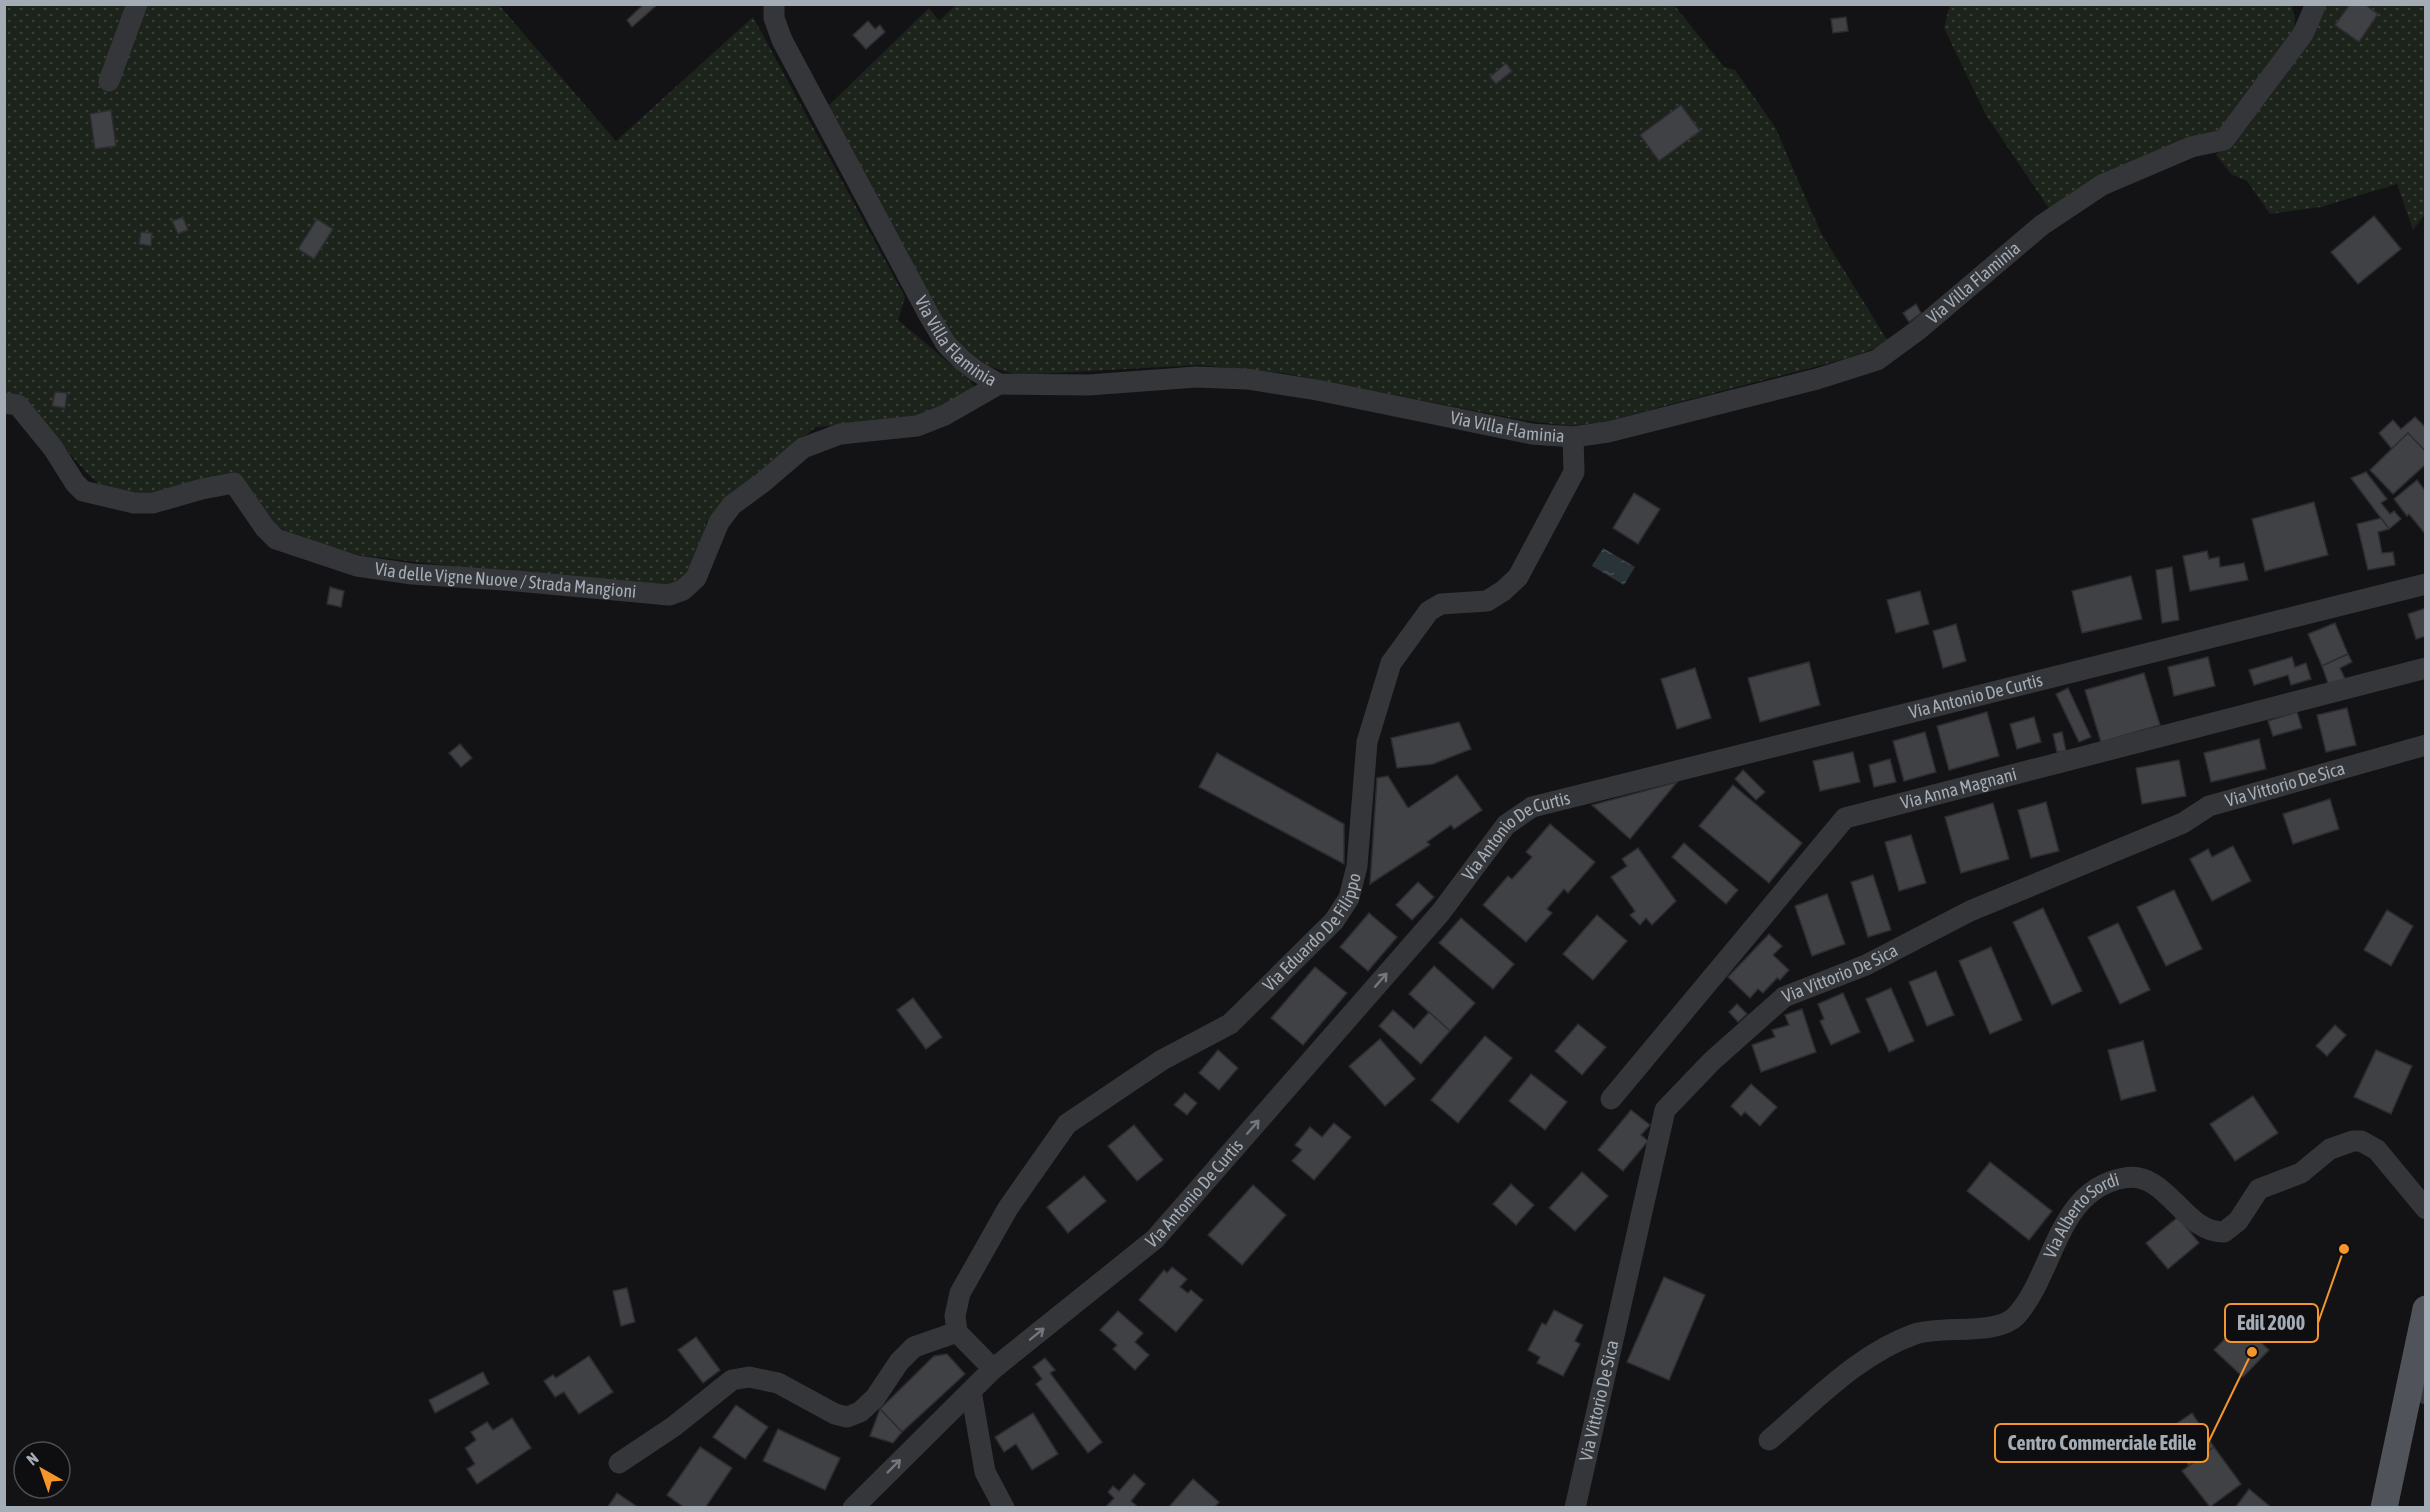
<svg xmlns="http://www.w3.org/2000/svg" width="2430" height="1512" viewBox="0 0 2430 1512" font-family="'Asap Condensed',sans-serif">
	<defs>
		<pattern id="grass-dots" width="8" height="8" patternUnits="userSpaceOnUse" patternTransform="scale(1.5)"><rect width="8" height="8" fill="#1b231b"/><path d="M2 2h.1M6 6h.1" fill="none" stroke="#39403a" stroke-width="1.8" stroke-linecap="round"/></pattern>
		<pattern id="water-ripples" width="26" height="14" patternUnits="userSpaceOnUse" patternTransform="scale(1.5)"><rect width="26" height="14" fill="#293439"/><path d="M2 4q2-2 4 0t4 0M15 11q2-2 4 0t4 0" fill="none" stroke="#454f53"/></pattern>
	</defs>
	<rect width="100%" height="100%" fill="#131315"/>
	<g fill="url(#grass-dots)">
		<path d="M5 4 499 5 616 141 753 17 905 297 898 320 967 378 974 386 975 391 913 420 816 427 756 474 706 522 699 557 693 572 667 588 498 572 359 555 290 534 273 523 239 474C194 484 144 504 100 484 87 478 37 413 25 397L5 394Z"/>
		<path d="M957 4 1674 5 1724 67 1735 70 1775 127 1821 233 1889 343 1852 357 1604 422 1569 426 1522 420 1283 373 1199 365 1018 375C985 366 974 362 951 337L825 109 929 8 939 21Z"/>
		<polygon points="1950,4 2291,4 2295,18 2294,33 2229,121 2216,132 2050,210 1986,115 1944,28"/>
		<path d="M2327 5H2425V214L2413 230 2397 184 2321 207 2270 214 2247 181 2231 174 2216 155C2260 119 2300 55 2327 5Z"/>
	</g>
	<polygon fill="url(#water-ripples)" points="1603,548 1635,567 1624,585 1592,566"/>
	<g fill="#3f4145" stroke="#2d2d31" stroke-width="1.5">
		<polygon points="644,4 658,4 632,27 627,20"/>
		<polygon points="2350,4 2364,4 2378,14 2359,42 2335,25"/>
		<polygon points="1846,17 1848,31 1833,33 1831,19"/>
		<polygon points="868,21 875,29 880,25 885,32 866,49 853,35"/>
		<polygon points="1506,63 1512,71 1496,84 1490,77"/>
		<polygon points="1681,105 1700,131 1659,161 1640,135"/>
		<polygon points="111,110 116,146 95,149 90,114"/>
		<polygon points="2374,216 2401,249 2358,284 2331,252"/>
		<polygon points="183,217 188,230 178,234 172,221"/>
		<polygon points="317,219 333,229 314,259 298,249"/>
		<polygon points="141,232 152,233 151,246 139,244"/>
		<polygon points="1916,304 1921,313 1909,322 1903,313"/>
		<polygon points="55,392 67,393 65,408 52,406"/>
		<polygon points="2415,417 2426,428 2426,452 2408,433 2392,449 2379,433 2393,420 2401,429"/>
		<polygon points="2408,433 2426,452 2426,464 2393,494 2370,470"/>
		<polygon points="2366,472 2387,499 2381,503 2390,514 2394,511 2401,519 2389,529 2351,478"/>
		<polygon points="2417,480 2426,492 2426,535 2409,514 2407,516 2394,499"/>
		<polygon points="1634,493 1660,509 1638,544 1613,528"/>
		<polygon points="2314,502 2328,555 2265,571 2252,519"/>
		<polygon points="2381,518 2389,529 2378,532 2382,553 2393,552 2395,565 2368,570 2357,524"/>
		<polygon points="2207,551 2209,559 2219,557 2220,567 2244,563 2248,580 2190,591 2183,556"/>
		<polygon points="2172,567 2179,620 2162,623 2156,570"/>
		<polygon points="2131,576 2142,619 2082,633 2072,591"/>
		<polygon points="330,587 344,591 341,607 327,604"/>
		<polygon points="1920,591 1929,624 1896,633 1887,600"/>
		<polygon points="2426,608 2426,636 2416,639 2408,614"/>
		<polygon points="2335,623 2348,654 2322,666 2308,634"/>
		<polygon points="1956,624 1966,661 1943,668 1933,631"/>
		<polygon points="2348,654 2352,662 2340,668 2346,681 2329,686 2322,666"/>
		<polygon points="2208,657 2215,686 2174,696 2168,667"/>
		<polygon points="2292,657 2295,667 2306,663 2311,679 2291,685 2288,675 2254,685 2249,670"/>
		<polygon points="1809,662 1820,705 1760,722 1748,678"/>
		<polygon points="1695,668 1711,718 1677,729 1661,679"/>
		<polygon points="2144,673 2160,725 2101,742 2085,690"/>
		<polygon points="2068,688 2091,737 2079,742 2056,694"/>
		<polygon points="2347,708 2356,745 2326,752 2317,715"/>
		<polygon points="1987,712 1999,756 1949,770 1937,726"/>
		<polygon points="2297,712 2302,728 2273,736 2268,721"/>
		<polygon points="2034,717 2041,742 2017,749 2010,724"/>
		<polygon points="1459,722 1471,749 1433,764 1397,768 1391,738"/>
		<polygon points="1925,732 1936,772 1904,781 1893,741"/>
		<polygon points="2062,732 2066,751 2057,752 2053,734"/>
		<polygon points="2259,739 2266,769 2211,782 2204,753"/>
		<polygon points="460,744 472,758 461,767 449,753"/>
		<polygon points="1853,752 1860,782 1820,791 1813,761"/>
		<polygon points="1217,753 1344,824 1344,864 1199,787"/>
		<polygon points="1890,759 1896,782 1874,787 1869,765"/>
		<polygon points="2179,760 2186,796 2142,804 2136,768"/>
		<polygon points="1743,770 1765,792 1756,800 1735,779"/>
		<polygon points="1457,775 1482,810 1454,829 1451,825 1427,842 1430,845 1370,884 1377,778 1388,776 1408,808"/>
		<polygon points="1677,782 1630,839 1592,805"/>
		<polygon points="1733,785 1802,843 1769,883 1699,826"/>
		<polygon points="2330,799 2339,829 2293,844 2283,814"/>
		<polygon points="2046,802 2059,851 2031,858 2018,810"/>
		<polygon points="1993,803 2009,859 1961,873 1945,817"/>
		<polygon points="1550,824 1595,862 1568,893 1564,889 1547,909 1552,913 1526,942 1483,905 1508,876 1512,879 1532,857 1526,852"/>
		<polygon points="1911,835 1926,883 1899,891 1885,842"/>
		<polygon points="1684,843 1738,890 1726,904 1672,857"/>
		<polygon points="2233,846 2251,881 2212,901 2190,859 2208,849 2212,857"/>
		<polygon points="1638,848 1676,901 1652,925 1646,918 1640,925 1630,915 1635,911 1611,877 1627,866 1622,859"/>
		<polygon points="1873,875 1891,930 1868,937 1851,882"/>
		<polygon points="1418,882 1434,897 1412,920 1396,905"/>
		<polygon points="2174,890 2202,949 2166,966 2137,907"/>
		<polygon points="1827,894 1845,944 1812,956 1795,906"/>
		<polygon points="2043,908 2082,991 2052,1005 2013,922"/>
		<polygon points="2387,910 2413,926 2391,966 2364,950"/>
		<polygon points="1369,913 1397,937 1368,971 1340,947"/>
		<polygon points="1597,915 1627,941 1593,980 1563,954"/>
		<polygon points="1461,918 1514,964 1493,989 1439,943"/>
		<polygon points="2118,923 2150,990 2120,1004 2088,937"/>
		<polygon points="1769,934 1782,946 1773,955 1789,970 1780,980 1777,978 1763,993 1758,989 1750,998 1728,977"/>
		<polygon points="1991,947 2022,1020 1990,1034 1959,961"/>
		<polygon points="1434,966 1475,1003 1450,1031 1409,994"/>
		<polygon points="1315,967 1347,993 1303,1045 1271,1018"/>
		<polygon points="1936,971 1954,1015 1927,1026 1909,982"/>
		<polygon points="1891,988 1914,1041 1889,1052 1866,999"/>
		<polygon points="1843,993 1860,1032 1831,1045 1820,1021 1824,1019 1818,1004"/>
		<polygon points="913,998 942,1037 926,1049 897,1010"/>
		<polygon points="1737,1004 1747,1014 1738,1022 1729,1012"/>
		<polygon points="1802,1009 1816,1052 1761,1072 1752,1045 1775,1037 1772,1030 1789,1025 1785,1015"/>
		<polygon points="1393,1010 1414,1029 1429,1012 1450,1031 1421,1064 1379,1026"/>
		<polygon points="1578,1024 1606,1047 1582,1075 1555,1051"/>
		<polygon points="2335,1025 2346,1035 2327,1056 2316,1046"/>
		<polygon points="1485,1036 1512,1058 1458,1123 1431,1100"/>
		<polygon points="1380,1039 1415,1079 1385,1106 1349,1066"/>
		<polygon points="2143,1041 2156,1091 2121,1100 2108,1050"/>
		<polygon points="1218,1050 1238,1068 1219,1090 1199,1073"/>
		<polygon points="2376,1050 2412,1066 2391,1114 2354,1097"/>
		<polygon points="1531,1074 1567,1102 1545,1130 1509,1101"/>
		<polygon points="1751,1084 1777,1107 1760,1126 1745,1112 1741,1116 1731,1106"/>
		<polygon points="1185,1093 1197,1103 1187,1115 1174,1105"/>
		<polygon points="2253,1096 2278,1133 2235,1161 2210,1124"/>
		<polygon points="1631,1110 1650,1125 1641,1135 1648,1141 1623,1171 1598,1150"/>
		<polygon points="1334,1123 1351,1137 1314,1180 1292,1161 1302,1150 1295,1145 1310,1127 1322,1137"/>
		<polygon points="1134,1125 1163,1160 1137,1181 1108,1146"/>
		<polygon points="1990,1162 2052,1211 2029,1240 1967,1191"/>
		<polygon points="1582,1172 1608,1196 1575,1231 1549,1208"/>
		<polygon points="1084,1176 1106,1201 1068,1233 1047,1207"/>
		<polygon points="1511,1184 1534,1205 1516,1225 1493,1204"/>
		<polygon points="1253,1185 1286,1215 1242,1265 1208,1235"/>
		<polygon points="2178,1217 2199,1243 2168,1269 2146,1243"/>
		<polygon points="1172,1267 1187,1279 1180,1287 1188,1293 1191,1290 1203,1300 1176,1332 1139,1300 1164,1270 1167,1273"/>
		<polygon points="1664,1277 1705,1295 1669,1380 1627,1362"/>
		<polygon points="627,1288 635,1322 621,1326 613,1291"/>
		<polygon points="1554,1310 1583,1325 1575,1341 1580,1344 1563,1376 1537,1363 1540,1357 1528,1350 1542,1323 1546,1325"/>
		<polygon points="1118,1311 1143,1333 1135,1342 1149,1355 1135,1370 1113,1349 1117,1345 1100,1330"/>
		<polygon points="2240,1323 2269,1350 2243,1377 2214,1350"/>
		<polygon points="696,1337 720,1370 703,1383 678,1350"/>
		<polygon points="947,1354 965,1374 902,1432 880,1409 934,1356"/>
		<polygon points="589,1356 613,1392 579,1414 564,1392 555,1397 544,1381 553,1375 556,1378"/>
		<polygon points="1045,1358 1055,1370 1050,1373 1102,1442 1088,1453 1036,1384 1042,1379 1033,1367"/>
		<polygon points="483,1372 489,1384 435,1413 429,1400"/>
		<polygon points="736,1405 768,1427 745,1459 713,1437"/>
		<polygon points="880,1409 902,1432 893,1443 870,1436"/>
		<polygon points="1033,1413 1058,1454 1032,1470 1016,1444 1004,1452 995,1437"/>
		<polygon points="2192,1413 2214,1447 2189,1466 2166,1431"/>
		<polygon points="512,1418 531,1448 477,1484 467,1469 475,1464 465,1448 476,1440 471,1432 487,1422 493,1430"/>
		<polygon points="778,1429 840,1458 825,1490 763,1461"/>
		<polygon points="700,1447 732,1468 705,1508 685,1508 667,1495"/>
		<polygon points="2214,1447 2241,1484 2210,1507 2182,1471"/>
		<polygon points="1134,1474 1145,1484 1131,1501 1139,1508 1105,1508 1114,1498 1108,1492 1113,1486 1119,1491"/>
		<polygon points="1193,1479 1219,1502 1214,1508 1168,1508"/>
		<polygon points="2249,1489 2272,1508 2235,1508"/>
		<polygon points="617,1493 639,1508 607,1508"/>
	</g>
	<g fill="none" stroke-linecap="round" stroke-linejoin="round">
		<g stroke="#34363a" stroke-width="21">
			<path id="s1" d="M774 4V18L782 40 930 317 946 344 962 360 976 371 999 384 1089 385 1196 377 1247 379 1317 390 1532 434 1573 437 1608 432 1817 379 1877 360 1918 330 2042 225 2102 185 2191 147 2224 140 2303 34 2316 4"/>
			<polyline points="109,81 137,4"/>
			<path id="s2" d="M4 403 18 405 53 448 75 483 83 491 134 503H153L202 489 234 483 265 528 276 539 357 566 412 574 517 581 669 595 683 590 696 578 719 522 732 505 762 483 803 448 840 434 917 426 945 415 999 384"/>
			<path id="s3" d="M1611 1099 1845 818 2426 668"/>
			<path id="s4" d="M993 1369 957 1332 955 1316 960 1293 1008 1208 1067 1124 1162 1060 1230 1024 1334 921 1349 898 1357 866 1367 742 1391 663 1429 611 1441 604 1487 601 1503 591 1518 577 1574 472 1573 437"/>
			<polyline points="2411,1373 2426,1394"/>
			<polyline points="971,1391 985,1472 1004,1508"/>
			<path id="s5" d="M1769 1440C1814 1402 1858 1354 1915 1334 1942 1325 1997 1336 2016 1316 2055 1273 2056 1190 2124 1178 2167 1170 2183 1233 2224 1232L2238 1221 2259 1189 2301 1173 2330 1149 2353 1141H2361L2377 1150 2426 1209"/>
			<polyline points="619,1463 673,1427 732,1380 749,1377 778,1383 835,1414 847,1417 860,1412 875,1398 899,1362 914,1347 957,1332"/>
			<path id="s6" d="M853 1508 993 1369 1155 1239 1441 912 1506 825 1532 807 2426 584"/>
			<path id="s7" d="M1575 1508 1665 1110 1712 1061 1784 997 1866 965 1970 911 2183 823 2209 806 2426 745"/>
		</g>
		<polyline stroke="#505359" stroke-width="27" points="2384,1508 2426,1309"/>
	</g>
	<defs><path id="oneway-shaft" d="M-6 0H5M1.5-3L5.5 0L1.5 3" fill="none" stroke-width="1.6" stroke-linecap="round" stroke-linejoin="round" transform="scale(1.5)"/></defs>
	<g stroke="#72777e">
		<use href="#oneway-shaft" transform="translate(1381 980) rotate(-49)"/>
		<use href="#oneway-shaft" transform="translate(1253 1127) rotate(-49)"/>
		<use href="#oneway-shaft" transform="translate(1037 1334) rotate(-39)"/>
		<use href="#oneway-shaft" transform="translate(894 1466) rotate(-45)"/>
	</g>
	<g text-anchor="middle" stroke-width="5" stroke-linejoin="round" paint-order="stroke">
		<g font-size="18" fill="#a4acb5" stroke="#0e0e10">
			<text dy="6" stroke="none"><textPath href="#s1" startOffset="1467">Via Villa Flaminia</textPath></text>
			<text dy="6" stroke="none"><textPath href="#s1" startOffset="387">Via Villa Flaminia</textPath></text>
			<text dy="6" stroke="none"><textPath href="#s1" startOffset="963">Via Villa Flaminia</textPath></text>
			<text dy="6" stroke="none"><textPath href="#s2" startOffset="582">Via delle Vigne Nuove / Strada Mangioni</textPath></text>
			<text dy="6" stroke="none"><textPath href="#s6" startOffset="1437">Via Antonio De Curtis</textPath></text>
			<text dy="6" stroke="none"><textPath href="#s7" startOffset="1118">Via Vittorio De Sica</textPath></text>
			<text dy="6" stroke="none"><textPath href="#s3" startOffset="483">Via Anna Magnani</textPath></text>
			<text dy="6" stroke="none"><textPath href="#s6" startOffset="950">Via Antonio De Curtis</textPath></text>
			<text dy="6" stroke="none"><textPath href="#s4" startOffset="608">Via Eduardo De Filippo</textPath></text>
			<text dy="6" stroke="none"><textPath href="#s7" startOffset="633">Via Vittorio De Sica</textPath></text>
			<text dy="6" stroke="none"><textPath href="#s6" startOffset="465">Via Antonio De Curtis</textPath></text>
			<text dy="6" stroke="none"><textPath href="#s5" startOffset="408">Via Alberto Sordi</textPath></text>
			<text dy="6" stroke="none"><textPath href="#s7" startOffset="110">Via Vittorio De Sica</textPath></text>
		</g>
	</g>
	<path fill="none" stroke="#f5952b" stroke-width="2" d="M2344 1249L2318 1323M2252 1352L2208 1443"/>
	<g fill="#f5952b" stroke="#0e0e10" stroke-width="2">
		<circle cx="2344" cy="1249" r="6"/>
		<circle cx="2252" cy="1352" r="6"/>
	</g>
	<g fill="#0e0e10" stroke="#f5952b" stroke-width="2">
		<rect x="2225" y="1304" width="93" height="38" rx="6"/>
		<rect x="1995" y="1424" width="213" height="38" rx="6"/>
	</g>
	<g font-size="20" text-anchor="middle" font-weight="bold" fill="#a4acb5">
		<text x="2271" y="1330">Edil 2000</text>
		<text x="2102" y="1450">Centro Commerciale Edile</text>
	</g>
	<rect width="2430" height="1512" fill="none" stroke="#a4acb5" stroke-width="12"/>
	<g transform="translate(42 1470) rotate(320)"><circle r="28" fill="#0e0e10" stroke="#4a4d52" stroke-width="1.5"/>
	<path d="M0-4.5L10 22L0 15L-10 22Z" fill="#f5952b"/>
	<text y="-9" font-size="16" font-weight="bold" text-anchor="middle" fill="#a4acb5">N</text>
	</g>
</svg>
